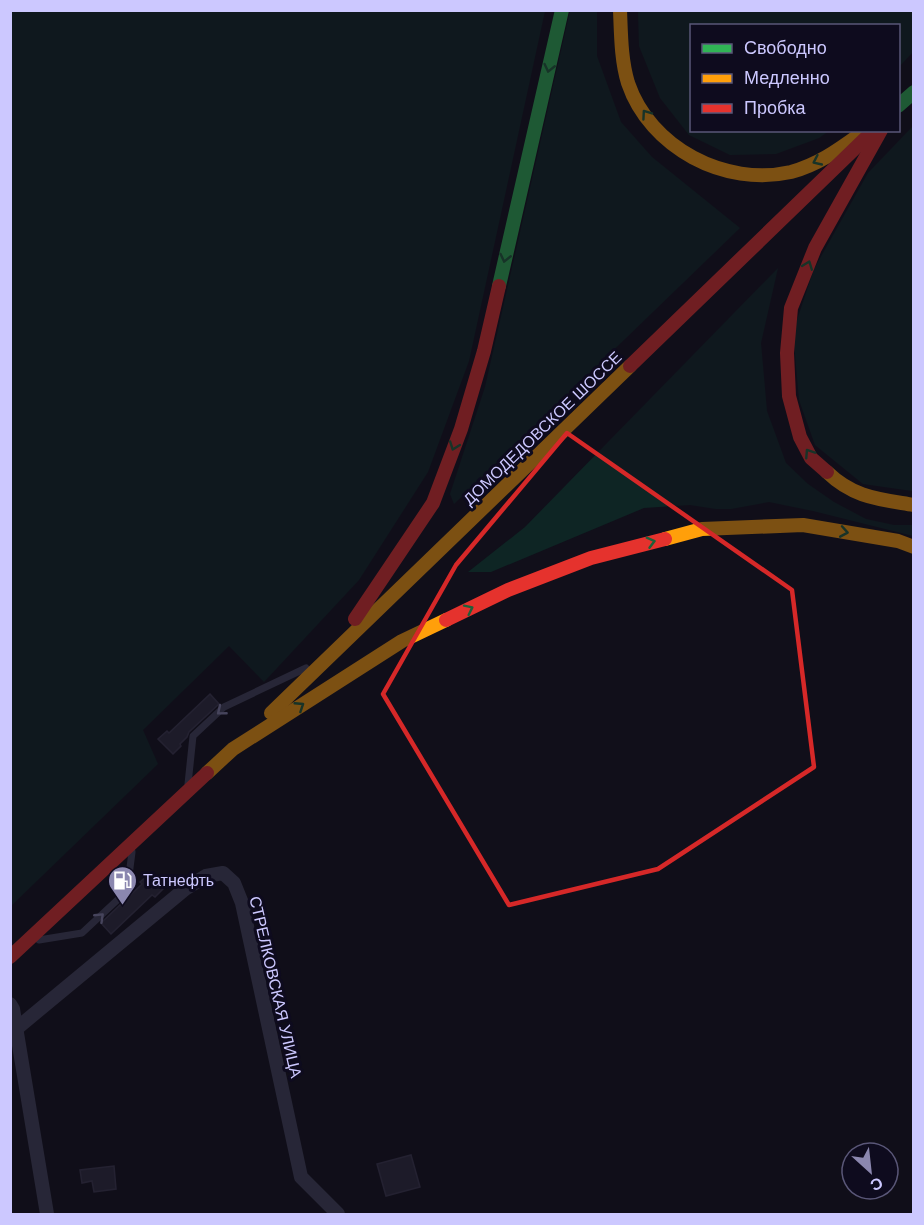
<svg xmlns="http://www.w3.org/2000/svg" width="924" height="1225" viewBox="0 0 924 1225" font-family="Helvetica,sans-serif">
	<rect width="100%" height="100%" fill="#110f1a"/>
	<g fill="#0e2524">
		<polygon points="11,10 545,11 469,361 428,472 359,580 264,682 229,646 143,730 158,764 11,906"/>
		<polygon points="570,11 597,11 597,56 621,122 652,157 740,228 454,504 450,494 485,387"/>
		<polygon points="638,11 913,11 913,52 899,67 898,26 692,26 692,130 829,131 819,138 776,154 730,155 689,135 660,98 639,46"/>
		<polygon points="913,126 913,490 912,491 863,484 815,445 799,400 793,332 814,269 868,173"/>
		<polygon points="778,268 761,343 767,411 786,463 808,484 834,502 866,519 894,525 913,525 913,536 813,511 769,502 731,509 716,509 690,505 644,508 491,572 468,572 525,527"/>
	</g>
	<g fill="#2e2c3d" stroke="#3c394f" stroke-width="1.5">
		<polygon points="210,694 219,704 189,732 187,737 180,744 181,746 173,754 158,739 167,731 169,733"/>
		<polygon points="149,874 163,889 155,897 152,895 111,934 101,923 142,884 140,882"/>
		<polygon points="411,1155 420,1187 386,1196 377,1164"/>
		<polygon points="114,1166 116,1189 94,1192 92,1181 82,1183 80,1170"/>
	</g>
	<g fill="none" stroke-linecap="round" stroke-linejoin="round">
		<g stroke="#44445b" stroke-width="7">
			<polyline points="188,784 193,736 224,707 306,668"/>
			<polyline points="39,940 82,933 127,891 132,852"/>
		</g>
		<g stroke="#44445b" stroke-width="14">
			<polyline points="10,1004 13,1009 47,1214"/>
			<polyline points="16,1029 185,889 206,876 223,873 234,883 242,903 301,1177 338,1214"/>
		</g>
		<g stroke="#30b455" stroke-width="14">
			<polyline points="898,106 914,92"/>
			<polyline points="499,286 562,10"/>
		</g>
		<g stroke="#ff9f0a" stroke-width="14">
			<path d="M620 10C621 34 621 60 628 83 650 148 725 187 791 172 817 165 837 151 859 135"/>
			<path d="M827 472C854 498 879 499 914 505"/>
			<polyline points="665,539 702,529 803,525 898,541 914,547"/>
			<polyline points="271,713 630,366"/>
			<polyline points="207,773 233,749 402,641 446,620"/>
		</g>
		<g stroke="#e5322d" stroke-width="14">
			<polyline points="630,366 874,130"/>
			<polyline points="827,472 811,458 800,437 789,396 787,353 791,308 815,248 881,130"/>
			<polyline points="355,619 433,503 461,429 484,351 499,286"/>
			<polyline points="446,620 508,590 591,558 665,539"/>
			<polyline points="10,957 207,773"/>
		</g>
	</g>
	<defs><path id="oneway-chevron" d="M-2-3.5L2.5 0L-2 3.5" fill="none" stroke-width="1.6" stroke-linecap="round" stroke-linejoin="round" transform="scale(1.5)"/></defs>
	<g stroke="#1f603a">
		<use href="#oneway-chevron" transform="translate(549 68) rotate(103)"/>
		<use href="#oneway-chevron" transform="translate(646 114) rotate(-125)"/>
		<use href="#oneway-chevron" transform="translate(817 161) rotate(155)"/>
		<use href="#oneway-chevron" transform="translate(505 258) rotate(103)"/>
		<use href="#oneway-chevron" transform="translate(808 265) rotate(-69)"/>
		<use href="#oneway-chevron" transform="translate(454 446) rotate(110)"/>
		<use href="#oneway-chevron" transform="translate(809 453) rotate(-123)"/>
		<use href="#oneway-chevron" transform="translate(844 532) rotate(10)"/>
		<use href="#oneway-chevron" transform="translate(651 542) rotate(-15)"/>
		<use href="#oneway-chevron" transform="translate(469 609) rotate(-26)"/>
		<use href="#oneway-chevron" transform="translate(300 706) rotate(-33)"/>
	</g>
	<g stroke="#8886ad">
		<use href="#oneway-chevron" transform="translate(221 711) rotate(141)"/>
		<use href="#oneway-chevron" transform="translate(100 917) rotate(-44)"/>
	</g>
	<path d="M0 0H924V1225H0ZM567 433 792 590 814 767 658 869 509 905 383 694 456 565Z" fill="#110f1a" fill-opacity=".55" fill-rule="evenodd"/>
	<path fill="none" stroke="#d62828" stroke-width="4.5" stroke-linejoin="round" d="M567 433 792 590 814 767 658 869 509 905 383 694 456 565Z"/>
	<defs>
		<symbol id="fuel-pin" viewBox="-11 -11 22 30"><path d="M0 17L-7.5 6A9.5 9.5 0 1 1 7.5 6Z" fill="#8b87af" stroke="#0e0b1e"/><path d="M-5.5-6h7V0h2V4h1.3V-2.5L3-4.5l.8-.8L6-3V5H2.5V1h-1V6h-7ZM-4.2-4.7v3.2H.2V-4.7Z" fill="#fff"/></symbol>
	</defs>
	<g fill-rule="evenodd">
		<use href="#fuel-pin" x="106" y="864" width="33" height="45"/>
	</g>
	<g text-anchor="middle" stroke-width="6" stroke-linejoin="round" paint-order="stroke">
		<g font-size="16" fill="#ccc8ff" stroke="#0e0b1e">
			<text transform="translate(542 428) rotate(-44)" y="6">ДОМОДЕДОВСКОЕ ШОССЕ</text>
			<text transform="translate(276 987) rotate(77)" y="6">СТРЕЛКОВСКАЯ УЛИЦА</text>
		</g>
		<g font-size="16" fill="#ccc8ff" stroke="#0e0b1e" text-anchor="start">
			<text x="143" y="886">Татнефть</text>
		</g>
	</g>
	<rect width="924" height="1225" fill="none" stroke="#ccc8ff" stroke-width="24"/>
	<rect x="690" y="24" width="210" height="108" fill="#0e0b1e" stroke="#5a5778" stroke-width="1.5"/>
	<rect x="702" y="44" width="30" height="9" fill="#30b455" stroke="#5a5778" stroke-width="1.5"/>
	<text x="744" y="54" font-size="18" fill="#ccc8ff">Свободно</text>
	<rect x="702" y="74" width="30" height="9" fill="#ff9f0a" stroke="#5a5778" stroke-width="1.5"/>
	<text x="744" y="84" font-size="18" fill="#ccc8ff">Медленно</text>
	<rect x="702" y="104" width="30" height="9" fill="#e5322d" stroke="#5a5778" stroke-width="1.5"/>
	<text x="744" y="114" font-size="18" fill="#ccc8ff">Пробка</text>
	<g transform="translate(870 1171) rotate(153)"><circle r="28" fill="#0e0b1e" stroke="#5a5778" stroke-width="1.5"/>
	<path d="M0-4.5L10 22L0 15L-10 22Z" fill="#8b87af"/>
	<text y="-9" font-size="16" font-weight="bold" text-anchor="middle" fill="#ccc8ff">С</text>
	</g>
</svg>
